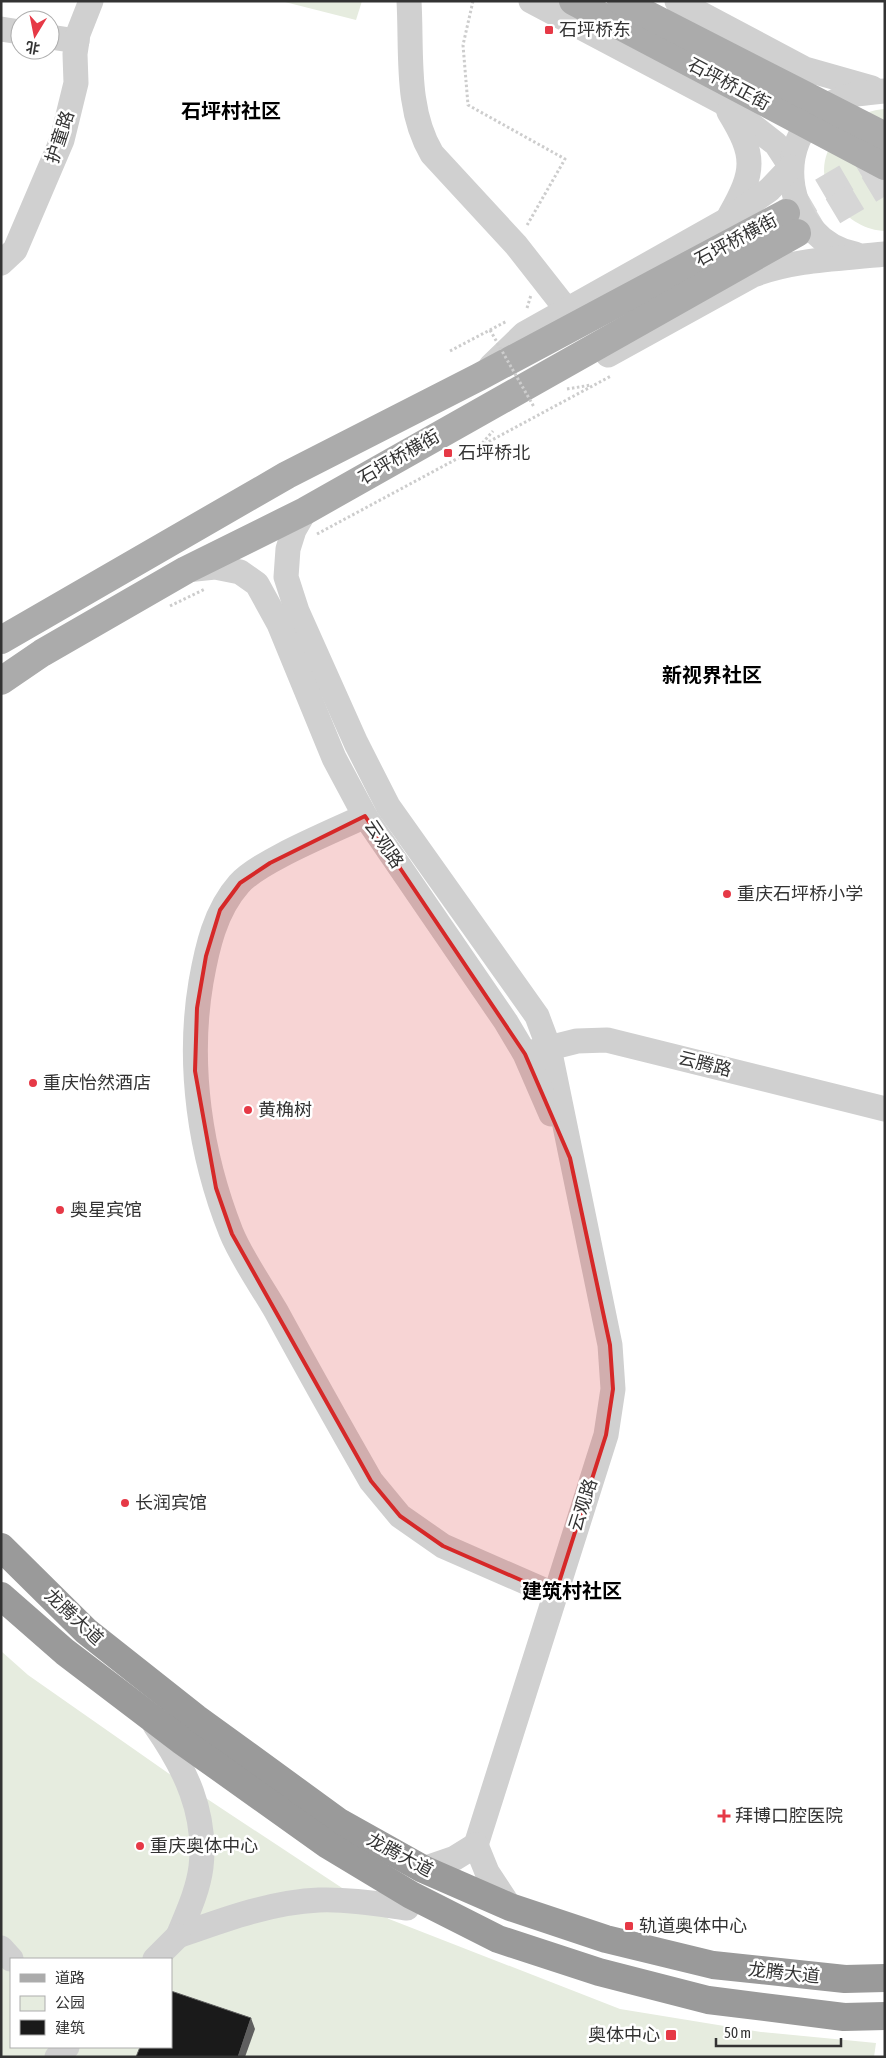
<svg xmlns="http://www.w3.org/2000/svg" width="886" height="2058" viewBox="0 0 886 2058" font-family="'Asap Condensed','Noto Sans SC',sans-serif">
	<rect width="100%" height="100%" fill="#fff"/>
	<g fill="#e6ecdf" fill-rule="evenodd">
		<polygon points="281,1 362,1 356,20"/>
		<path d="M885 109V231C848 230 812 188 828 151 831 144 840 137 846 131 858 117 866 110 885 109Z"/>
		<path d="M1 1651 28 1675 168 1773 389 1919 620 2009 761 2032 876 2043 874 2057H1ZM11 1959H171V2047H11Z"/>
	</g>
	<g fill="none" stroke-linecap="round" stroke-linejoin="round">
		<g stroke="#d6d6d6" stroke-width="28" stroke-dasharray="28 14" stroke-linecap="butt">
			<polyline points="786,213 885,155"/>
			<polyline points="797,233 885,180"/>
		</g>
		<g stroke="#cdcdcd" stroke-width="3" stroke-dasharray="2.5 2.5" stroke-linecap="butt">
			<polyline points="473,1 463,45 468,105 565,159 526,227"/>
			<polyline points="527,308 531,295"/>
			<polyline points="450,351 507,321"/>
			<polyline points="567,389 591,385"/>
			<polyline points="479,447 493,431"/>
			<polyline points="317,534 611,376"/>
			<polyline points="170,606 205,589"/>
		</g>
		<g stroke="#d0d0d0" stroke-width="25">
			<path d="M409 1C412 52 405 109 432 154L516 245 567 310"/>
			<polyline points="531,1 722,102 776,144 791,167"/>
			<polyline points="677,1 805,69 872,88"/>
			<polyline points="1,29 20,32"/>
			<polyline points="50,37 77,41"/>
			<path d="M729 112C756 156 755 171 730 215"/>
			<path d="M855 254C785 240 768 140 830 104 848 93 865 93 885 91"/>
			<polyline points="1,263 15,250 62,140 76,83 75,54 78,34 91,1"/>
			<path d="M608 355 753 275C796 259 840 259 885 254"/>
			<polyline points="491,366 524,334 727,220 769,190 791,167"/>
			<polyline points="305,511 294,530 288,549 286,577 297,611 356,743 388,806 537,1016 549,1048 610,1345 613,1389 606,1435 476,1845"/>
			<polyline points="186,570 215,567 240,572 257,584 279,624 334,758 365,816 506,1022 525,1054 551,1114"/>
			<path d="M365 816C334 831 259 861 239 884 215 911 207 948 201 982 187 1065 200 1154 231 1232 242 1259 261 1285 276 1311 307 1368 339 1425 371 1481L400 1516 443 1546 555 1595"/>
			<polyline points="533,1052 577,1041 607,1040 885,1109"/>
			<path d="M155 1725C185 1768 207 1813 201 1867 198 1891 187 1914 178 1936 223 1920 271 1902 319 1900 349 1899 378 1904 407 1908"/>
			<polyline points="423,1869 455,1858 476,1845 487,1872 510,1907"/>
			<polyline points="1,1948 11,1959"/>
			<polyline points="155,1959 178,1936"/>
			<polyline points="57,2057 67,2047"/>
		</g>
		<g stroke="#ababab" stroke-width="28">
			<polyline points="1,640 287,475 479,377 786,213"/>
			<polyline points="1,681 42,653 186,570 305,511 797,233"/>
		</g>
		<g stroke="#9a9a9a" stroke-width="28">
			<polyline points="1,1547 86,1631 196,1718 339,1822 423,1869 510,1907 606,1939 713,1965 845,1979 885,1978"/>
			<polyline points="1,1596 65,1652 182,1741 328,1845 411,1895 498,1939 599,1972 708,2000 844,2017 885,2016"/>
		</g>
		<polyline stroke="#cdcdcd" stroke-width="3" stroke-dasharray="2.5 2.5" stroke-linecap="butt" points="490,330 534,407"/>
		<g stroke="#ababab" stroke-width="28">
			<polyline points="573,1 885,166"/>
			<polyline points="621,1 885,136"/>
		</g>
	</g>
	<polygon fill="#5f5f5f" points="251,2018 255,2029 245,2057 238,2057"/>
	<polygon fill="#1a1a1a" stroke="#5f5f5f" points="171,1991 251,2018 238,2057 136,2057 140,2047 171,2047"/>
	<path fill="#d62828" fill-opacity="0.2" stroke="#d62828" stroke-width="4" stroke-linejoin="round" d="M365 816 525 1054 570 1158 610 1345 613 1389 606 1435 555 1595 443 1546 400 1516 371 1481 232 1234 216 1188 195 1071 197 1008 206 956 220 910 240 883 270 863Z"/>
	<g fill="#e63946" stroke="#fff" stroke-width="2">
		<rect x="544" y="25" width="10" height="10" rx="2.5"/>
		<rect x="443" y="448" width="10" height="10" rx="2.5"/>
		<circle cx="727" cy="894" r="5"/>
		<circle cx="33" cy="1083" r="5"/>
		<circle cx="248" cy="1110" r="5"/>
		<circle cx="60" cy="1210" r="5"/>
		<circle cx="125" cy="1503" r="5"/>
		<path d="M721.5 1808.5h5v5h5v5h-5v5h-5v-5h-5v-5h5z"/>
		<circle cx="140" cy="1846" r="5"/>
		<rect x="624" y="1921" width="10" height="10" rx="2.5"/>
		<rect x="665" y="2029" width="12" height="12" rx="2.5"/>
	</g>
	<g text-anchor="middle" stroke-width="5" stroke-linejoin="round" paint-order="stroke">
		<g font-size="18" fill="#333" stroke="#fff" text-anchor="start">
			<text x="559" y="36">石坪桥东</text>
			<text x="458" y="459">石坪桥北</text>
			<text x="737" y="900">重庆石坪桥小学</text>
			<text x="43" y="1089">重庆怡然酒店</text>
			<text x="258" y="1116">黄桷树</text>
			<text x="70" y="1216">奥星宾馆</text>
			<text x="135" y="1509">长润宾馆</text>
			<text x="735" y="1822">拜博口腔医院</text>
			<text x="150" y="1852">重庆奥体中心</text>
			<text x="639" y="1932">轨道奥体中心</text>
			<text x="660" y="2041" text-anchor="end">奥体中心</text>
		</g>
		<g font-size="18" fill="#333" stroke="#fff">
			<text transform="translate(729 84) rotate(28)" y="6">石坪桥正街</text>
			<text transform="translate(60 137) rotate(-72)" y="6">护童路</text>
			<text transform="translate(736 240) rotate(-28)" y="6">石坪桥横街</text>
			<text transform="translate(399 457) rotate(-30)" y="6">石坪桥横街</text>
			<text transform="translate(384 844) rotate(56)" y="6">云观路</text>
			<text transform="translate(705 1064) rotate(14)" y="6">云腾路</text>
			<text transform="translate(583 1505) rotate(-72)" y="6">云观路</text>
			<text transform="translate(74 1617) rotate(43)" y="6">龙腾大道</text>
			<text transform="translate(400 1855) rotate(28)" y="6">龙腾大道</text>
			<text transform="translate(784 1973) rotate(6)" y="6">龙腾大道</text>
		</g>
		<g font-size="20" font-weight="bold" fill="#000" stroke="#fff">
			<text x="231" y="118">石坪村社区</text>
			<text x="712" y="682">新视界社区</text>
			<text x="572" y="1598">建筑村社区</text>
		</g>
	</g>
	<rect width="886" height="2058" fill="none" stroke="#333333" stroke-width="5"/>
	<rect x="10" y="1958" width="162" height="90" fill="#ffffff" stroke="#adadad"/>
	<rect x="20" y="1974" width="25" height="8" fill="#ababab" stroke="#adadad"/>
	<text x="55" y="1983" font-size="15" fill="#333333">道路</text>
	<rect x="20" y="1996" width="25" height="15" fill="#e6ecdf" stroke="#adadad"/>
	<text x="55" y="2008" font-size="15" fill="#333333">公园</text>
	<rect x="20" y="2020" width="25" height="15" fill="#1a1a1a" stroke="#adadad"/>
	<text x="55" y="2033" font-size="15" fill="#333333">建筑</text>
	<g transform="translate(35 35) rotate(190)"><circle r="24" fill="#ffffff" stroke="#adadad"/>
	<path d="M0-4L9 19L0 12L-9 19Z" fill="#e63946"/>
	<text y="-8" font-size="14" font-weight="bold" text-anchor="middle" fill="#333333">北</text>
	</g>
	<path d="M716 2038v8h125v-8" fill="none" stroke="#333333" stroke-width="2.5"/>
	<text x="724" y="2038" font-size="15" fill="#333333" stroke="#ffffff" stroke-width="4" paint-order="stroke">50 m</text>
</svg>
